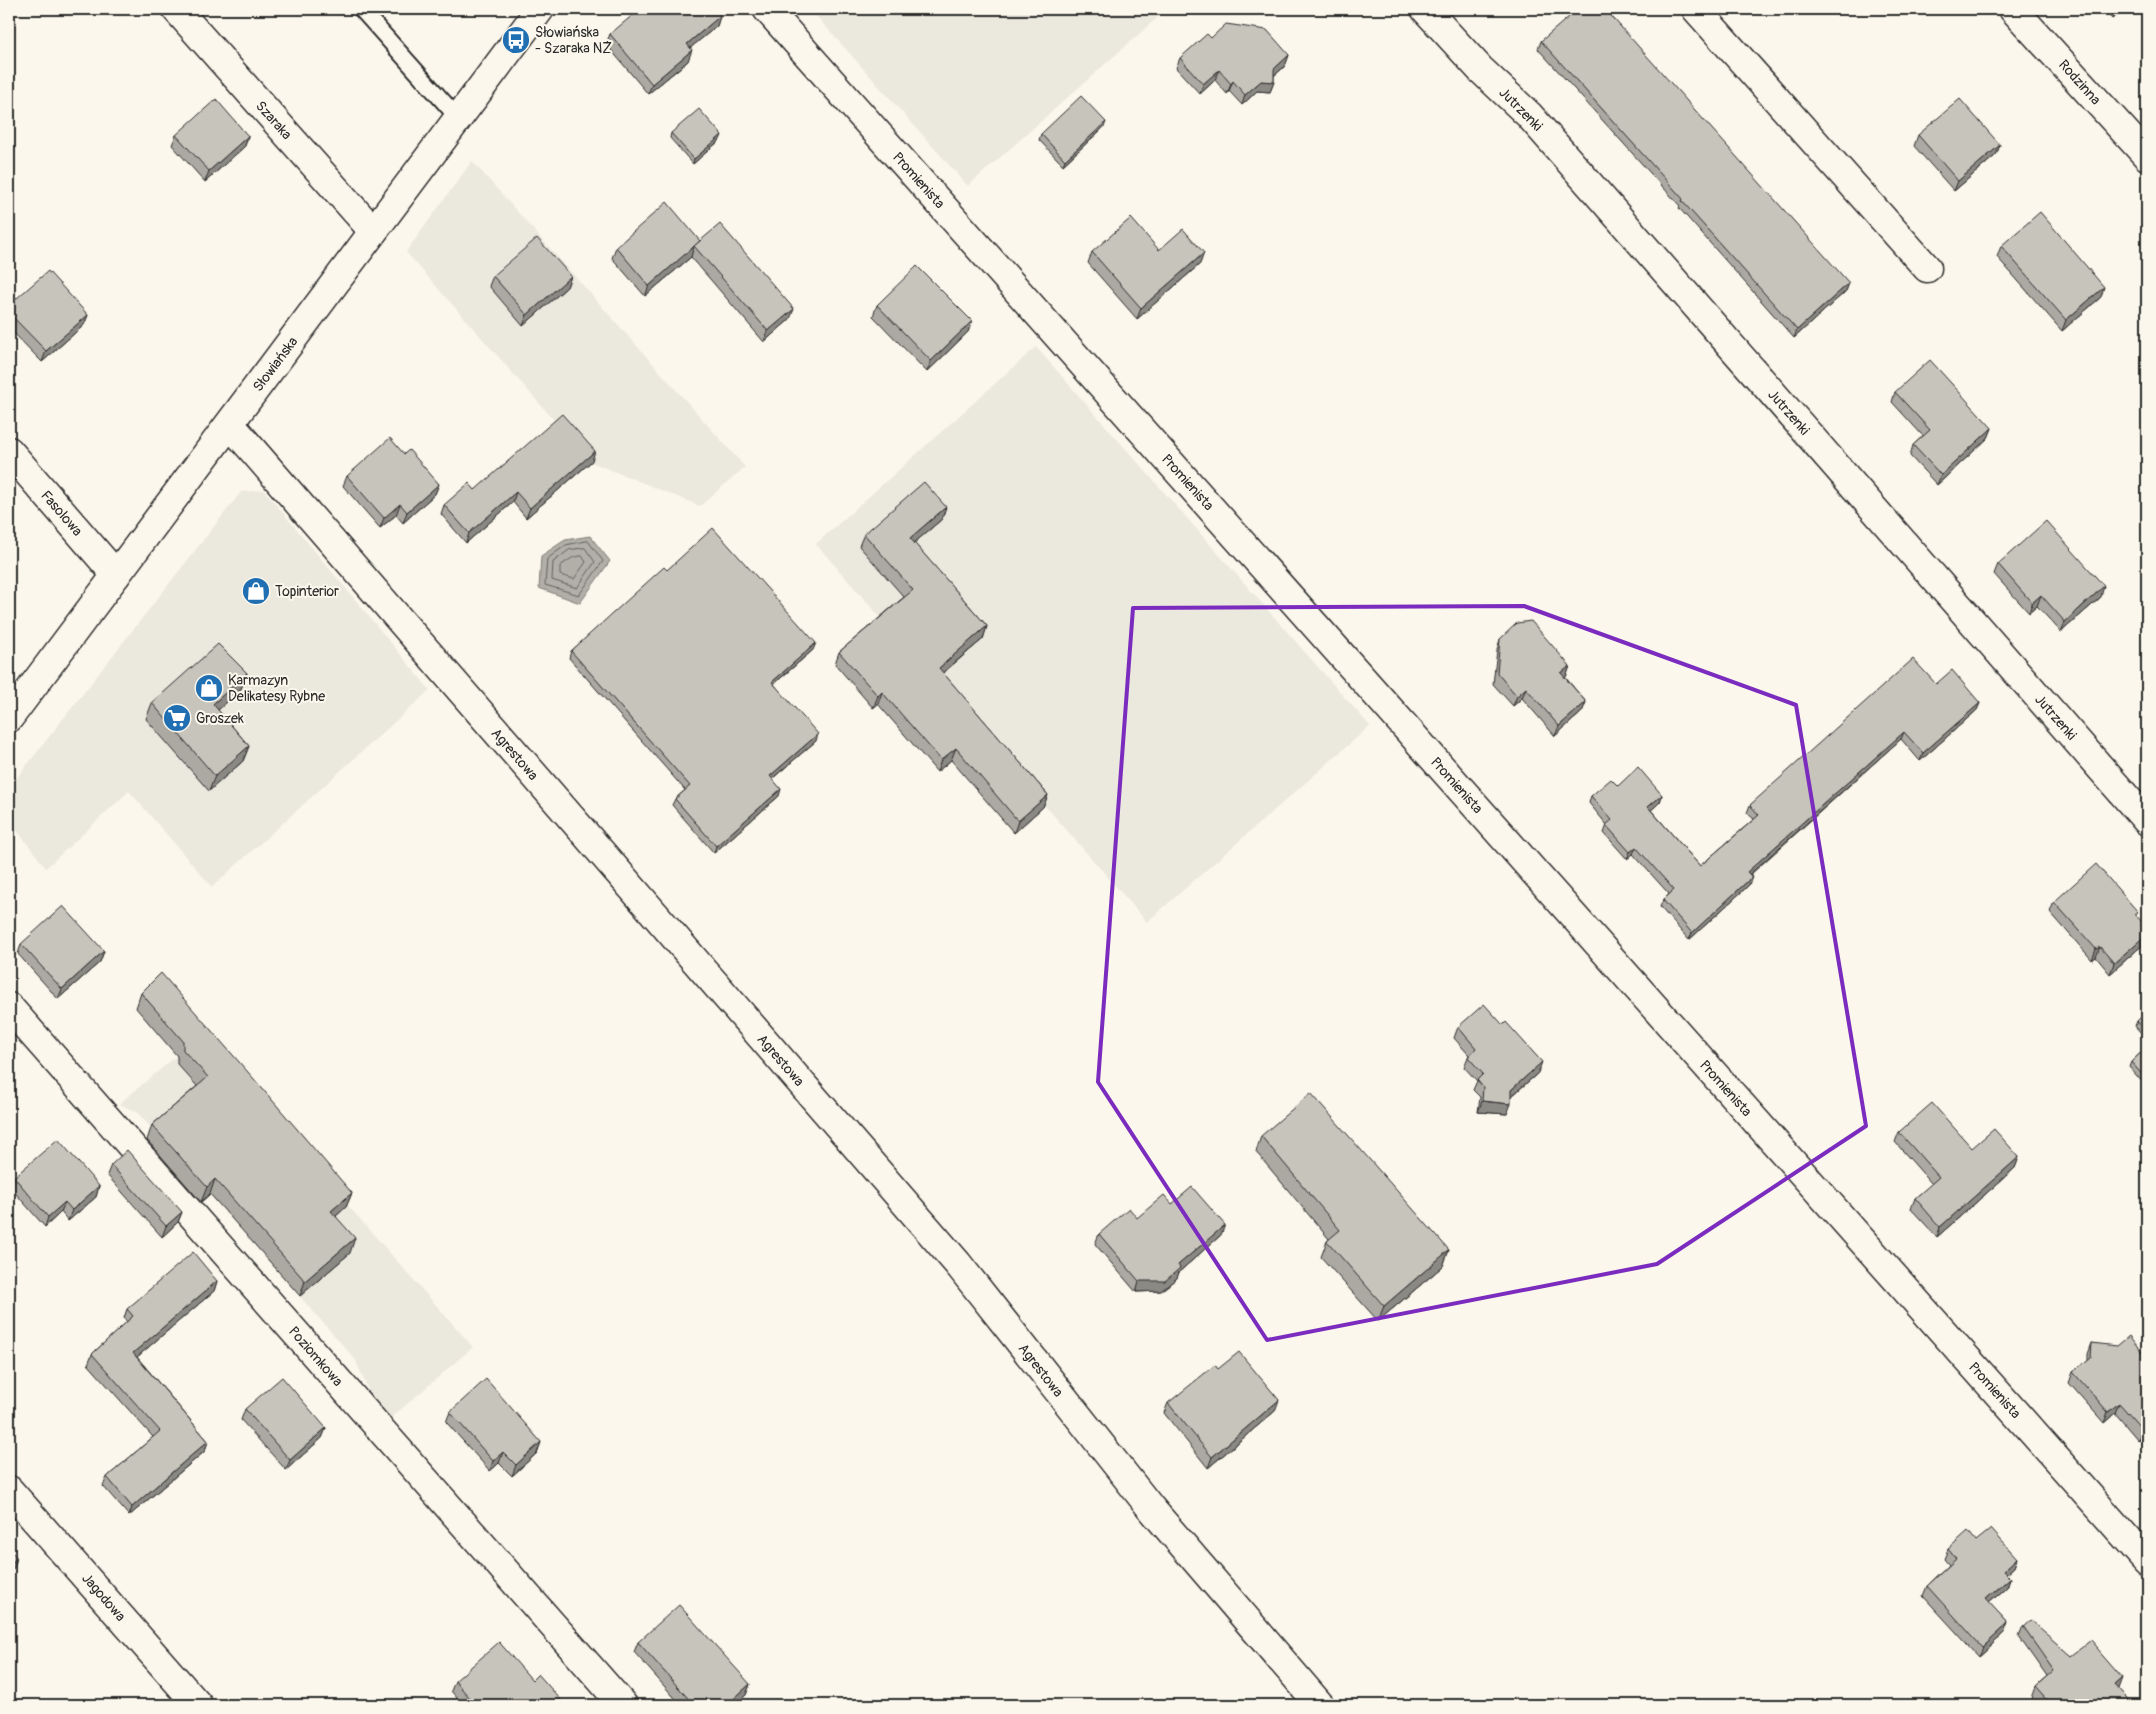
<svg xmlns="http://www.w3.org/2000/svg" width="2156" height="1714" viewBox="0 0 2156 1714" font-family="Pangolin,sans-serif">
	<rect width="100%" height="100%" fill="#fbf7ec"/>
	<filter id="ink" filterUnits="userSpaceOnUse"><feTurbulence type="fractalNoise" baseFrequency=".02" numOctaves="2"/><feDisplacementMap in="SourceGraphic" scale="10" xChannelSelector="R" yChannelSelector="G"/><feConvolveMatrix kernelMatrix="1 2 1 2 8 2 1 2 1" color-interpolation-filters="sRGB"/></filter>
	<g filter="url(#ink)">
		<g fill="#ebe8de">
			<polygon points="810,9 1167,9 968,186"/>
			<polygon points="472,161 745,467 700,506 591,462 406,252"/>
			<polygon points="1036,347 1370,726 1147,922 816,544"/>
			<polygon points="264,490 430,690 212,887 129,791 46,868 9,820 9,788 241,492"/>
			<polygon points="199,1037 473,1347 391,1418 370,1394 355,1359 137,1112 119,1104"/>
		</g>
		<polygon fill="#b1afa7" stroke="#7b7a75" points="590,536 610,561 580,603 539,588 541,556 565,540"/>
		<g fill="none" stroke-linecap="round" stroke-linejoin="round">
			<g stroke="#61605d" stroke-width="1">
				<polygon points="588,541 603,561 579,595 545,585 547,559 566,545"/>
				<polygon points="585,548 595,562 577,588 552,580 553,562 569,550"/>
				<polygon points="582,556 586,562 574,579 560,575 560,566 572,558"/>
			</g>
			<defs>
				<polyline id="lane" points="361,9 458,118"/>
				<g id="street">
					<polyline points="176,9 373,231"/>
					<polyline points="767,9 2147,1561"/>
					<polyline points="1425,9 1480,69 1529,115 2147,821"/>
					<polyline points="1696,9 1927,268"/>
					<polyline points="2013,9 2147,156"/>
					<polyline points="230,424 958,1264 1150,1507 1320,1705"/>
					<polyline points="9,451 116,575"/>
					<polyline points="9,1007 623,1705"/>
					<polyline points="9,1490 198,1705"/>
				</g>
				<polyline id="secondary" points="9,718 540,9"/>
			</defs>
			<use href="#lane" stroke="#2b2b2b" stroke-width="19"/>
			<use href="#street" stroke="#2b2b2b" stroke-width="31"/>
			<use href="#secondary" stroke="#2b2b2b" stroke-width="31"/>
			<use href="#lane" stroke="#fbf7ec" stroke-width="15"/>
			<use href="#street" stroke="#fbf7ec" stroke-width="28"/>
			<use href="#secondary" stroke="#fbf7ec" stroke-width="28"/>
		</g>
		<g fill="#aba9a2" stroke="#2b2b2b">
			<polygon points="2103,9 2124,9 2112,19"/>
			<polygon points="720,16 717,26 690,48 688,61 648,94 606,44 610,34"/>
			<polygon points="1211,38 1289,55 1285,66 1274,76 1274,82 1270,92 1257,91 1242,105 1229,91 1227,94 1215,80 1200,94 1176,68 1180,58"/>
			<polygon points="1541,41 1849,283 1846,291 1794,338 1679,208 1680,206 1538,49"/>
			<polygon points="1104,127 1063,165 1039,140 1041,134"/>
			<polygon points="671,133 720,140 693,164 670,138"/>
			<polygon points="176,135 248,136 245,146 205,182 172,145"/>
			<polygon points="1918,135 2000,145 1996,155 1954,191 1914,146"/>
			<polygon points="700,241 790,319 764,342 691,257 645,296 612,258 616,247"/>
			<polygon points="2001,246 2101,297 2062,331 1997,257"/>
			<polygon points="1159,250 1200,264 1137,319 1088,263 1092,252"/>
			<polygon points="493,276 571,276 567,287 523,326 489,286"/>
			<polygon points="9,305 88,315 84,325 42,362 9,328"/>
			<polygon points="877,305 972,321 968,332 927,372 873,316"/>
			<polygon points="1895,392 1992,428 1988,438 1937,485 1910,456 1913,445 1923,436 1892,402"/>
			<polygon points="404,454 439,484 435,494 403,523 396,515 380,528 343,486 347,476"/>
			<polygon points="592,461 526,518 513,502 466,543 441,514 444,505 475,490"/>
			<polygon points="942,519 914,543 987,626 983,639 943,673 1048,795 1043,807 1014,833 951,760 937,772 878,704 873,708 835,664 839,652 904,597 859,546 864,534"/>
			<polygon points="1998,564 2101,597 2061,632 2037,606 2029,613 1994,574"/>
			<polygon points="667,570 813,650 774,684 816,741 772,779 779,796 714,853 672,805 675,799 685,790 569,658 571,651"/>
			<polygon points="1500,639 1570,666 1566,677 1565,677 1586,702 1582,712 1555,736 1522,698 1513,706 1493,684 1497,650"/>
			<polygon points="247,673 241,689 218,710 249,746 243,761 209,791 146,719 152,703"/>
			<polygon points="1936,684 1980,703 1977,710 1920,761 1901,739 1750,875 1749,885 1689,940 1660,907 1663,900 1669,894 1633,854 1627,859 1604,833 1607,825 1589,803 1591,796 1618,786 1662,795 1660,802 1651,810 1700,866 1754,819 1747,813 1750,805"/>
			<polygon points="2054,902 2136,916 2147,928 2147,940 2146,942 2110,974 2096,957 2092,960 2050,912"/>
			<polygon points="21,944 104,951 100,962 58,999 18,954"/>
			<polygon points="141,993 352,1193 346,1207 336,1216 350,1253 300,1296 210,1194 201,1202 147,1140 152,1125 197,1086 177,1064 177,1056 136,1008"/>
			<polygon points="2147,1011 2147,1040 2135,1026 2137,1021"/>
			<polygon points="1458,1027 1538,1073 1511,1097 1507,1114 1478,1112 1480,1097 1473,1090 1477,1081 1464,1067 1468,1057 1469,1055 1454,1038"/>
			<polygon points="2147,1047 2147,1087 2129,1067 2131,1062"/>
			<polygon points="1899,1132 1972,1148 2019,1157 2015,1168 1937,1237 1911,1209 1915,1198 1932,1184 1895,1142"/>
			<polygon points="1261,1136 1449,1250 1443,1266 1378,1321 1321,1257 1327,1241 1329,1239 1256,1152"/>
			<polygon points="111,1165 182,1212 178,1222 162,1237 107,1175"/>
			<polygon points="14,1177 99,1186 96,1197 68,1221 61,1212 45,1227 10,1187"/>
			<polygon points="1172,1204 1221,1235 1179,1272 1177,1278 1161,1291 1136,1292 1095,1244 1099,1234"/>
			<polygon points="217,1281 214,1291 137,1357 208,1441 205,1451 129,1516 103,1486 107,1477 153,1437 88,1364 92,1354 127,1322 124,1318 127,1309"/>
			<polygon points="2092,1343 2147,1358 2147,1432 2138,1440 2115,1413 2104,1423 2069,1383 2073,1372 2088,1360 2088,1354"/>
			<polygon points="1218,1369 1275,1411 1208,1468 1164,1413 1168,1403"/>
			<polygon points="245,1409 326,1428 322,1438 286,1470 241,1420"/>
			<polygon points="450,1412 541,1442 537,1453 512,1476 499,1463 490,1471 446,1422"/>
			<polygon points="1976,1541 2017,1558 2014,1567 2006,1574 2010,1578 2007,1587 1989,1603 2008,1623 2004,1633 1978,1656 1923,1596 1927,1586 1949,1565 1944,1559 1948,1549"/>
			<polygon points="2023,1627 2071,1655 2119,1689 2118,1689 2133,1705 2039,1705 2032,1698 2036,1687 2047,1677 2019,1637"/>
			<polygon points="638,1642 750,1684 746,1695 734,1705 681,1705 634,1652"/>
			<polygon points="455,1681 559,1705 463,1705 451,1691"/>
		</g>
		<g fill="#8b8984" stroke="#2b2b2b">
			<polygon points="2116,9 2124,9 2112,19"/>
			<polygon points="720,16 717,26 683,54 687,44"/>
			<polygon points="692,50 688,61 648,94 652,84"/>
			<polygon points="1289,55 1285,66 1270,79 1274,69"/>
			<polygon points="1219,70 1215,80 1200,94 1203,84"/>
			<polygon points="1233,81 1229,91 1227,94 1231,84"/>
			<polygon points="1261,81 1274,82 1270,92 1257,91 1242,105 1245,95"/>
			<polygon points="1106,122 1104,127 1063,165 1065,160"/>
			<polygon points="722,135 720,140 693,164 694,159"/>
			<polygon points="248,136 245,146 205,182 209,171"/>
			<polygon points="2000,145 1996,155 1954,191 1958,181"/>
			<polygon points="694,246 691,257 645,296 649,286"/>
			<polygon points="1204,253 1200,264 1137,319 1141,308"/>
			<polygon points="571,276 567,287 523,326 527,315"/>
			<polygon points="1849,283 1846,291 1794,338 1797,330"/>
			<polygon points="2104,287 2101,297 2062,331 2066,320"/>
			<polygon points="794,309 790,319 764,342 768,331"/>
			<polygon points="88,315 84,325 42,362 46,351"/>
			<polygon points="972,321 968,332 927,372 931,361"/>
			<polygon points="1992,428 1988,438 1937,485 1941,475"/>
			<polygon points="595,451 592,461 526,518 530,508"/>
			<polygon points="439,484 435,494 403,523 407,512"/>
			<polygon points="516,492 513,502 466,543 469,533"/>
			<polygon points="400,504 396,515 380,528 384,518"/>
			<polygon points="946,507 942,519 906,550 910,538"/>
			<polygon points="2104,586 2101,597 2061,632 2065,622"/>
			<polygon points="2041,595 2037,606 2029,613 2032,603"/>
			<polygon points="987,626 983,639 934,680 939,668"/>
			<polygon points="816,643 813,650 769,688 772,682"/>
			<polygon points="1570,666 1566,677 1558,684 1561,673"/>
			<polygon points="247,673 241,689 207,720 213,704"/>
			<polygon points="1526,688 1522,698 1513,706 1517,696"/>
			<polygon points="882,692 878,704 873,708 878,696"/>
			<polygon points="1586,702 1582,712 1555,736 1559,726"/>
			<polygon points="1980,703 1977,710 1920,761 1923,753"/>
			<polygon points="1904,732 1901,739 1744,879 1747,872"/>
			<polygon points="818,734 816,741 767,783 770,776"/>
			<polygon points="249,746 243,761 209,791 215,776"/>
			<polygon points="956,748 951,760 937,772 941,760"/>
			<polygon points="781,789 779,796 714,853 716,846"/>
			<polygon points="1048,795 1043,807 1014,833 1018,821"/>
			<polygon points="1662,795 1660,802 1646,815 1648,807"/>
			<polygon points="1636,847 1633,854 1627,859 1630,852"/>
			<polygon points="1752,877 1749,885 1689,940 1692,933"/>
			<polygon points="2147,934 2146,942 2110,974 2114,963"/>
			<polygon points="2100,947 2096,957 2092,960 2096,949"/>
			<polygon points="104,951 100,962 58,999 62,989"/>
			<polygon points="1542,1062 1538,1073 1507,1100 1511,1090"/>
			<polygon points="1482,1101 1511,1104 1507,1114 1478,1112"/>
			<polygon points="2019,1157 2015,1168 1937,1237 1940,1227"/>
			<polygon points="215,1179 210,1194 201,1202 207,1187"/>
			<polygon points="99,1186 96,1197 68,1221 72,1210"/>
			<polygon points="352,1193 346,1207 326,1225 331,1211"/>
			<polygon points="65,1202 61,1212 45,1227 48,1217"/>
			<polygon points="182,1212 178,1222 162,1237 166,1226"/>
			<polygon points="1225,1225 1221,1235 1179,1272 1177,1278 1161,1291 1136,1292 1139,1281 1178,1265"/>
			<polygon points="355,1238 350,1253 300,1296 305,1281"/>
			<polygon points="1449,1250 1443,1266 1378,1321 1384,1306"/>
			<polygon points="217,1281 214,1291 130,1363 133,1353"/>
			<polygon points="1279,1400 1275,1411 1208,1468 1212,1457"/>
			<polygon points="2119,1403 2115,1413 2104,1423 2108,1412"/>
			<polygon points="2147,1424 2147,1432 2138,1440 2142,1429"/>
			<polygon points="326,1428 322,1438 286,1470 290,1460"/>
			<polygon points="208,1441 205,1451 129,1516 132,1507"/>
			<polygon points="541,1442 537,1453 512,1476 516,1465"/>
			<polygon points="503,1452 499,1463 490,1471 493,1461"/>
			<polygon points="17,1558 14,1568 9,1572 9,1565"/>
			<polygon points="2017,1558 2014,1567 1999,1580 2003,1571"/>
			<polygon points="2010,1578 2007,1587 1982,1609 1986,1599"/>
			<polygon points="2008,1623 2004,1633 1978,1656 1982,1647"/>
			<polygon points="2123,1678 2119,1689 2111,1696 2115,1685"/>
			<polygon points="750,1684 746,1695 734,1705 727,1705"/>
		</g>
		<g fill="#c7c4bc" stroke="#2b2b2b">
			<polygon points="640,9 714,9 720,16 687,44 692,50 652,84 610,34"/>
			<polygon points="1578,9 1605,9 1849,283 1797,330 1682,201 1683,199 1541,41"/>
			<polygon points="1226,24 1267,30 1289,55 1274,69 1274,82 1261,81 1245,95 1233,81 1231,84 1219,70 1203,84 1180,58 1207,34 1211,38"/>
			<polygon points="1081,96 1106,122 1065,160 1041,134"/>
			<polygon points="216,99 248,136 209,171 176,135"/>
			<polygon points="1960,99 2000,145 1958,181 1918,135"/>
			<polygon points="699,109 722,135 694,159 671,133"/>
			<polygon points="667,202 700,241 649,286 616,247"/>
			<polygon points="2040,212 2104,287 2066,320 2001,246"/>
			<polygon points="9,216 12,220 9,223"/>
			<polygon points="1131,218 1159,250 1183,229 1204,253 1141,308 1092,252"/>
			<polygon points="720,224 794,309 768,331 694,246"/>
			<polygon points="537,238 571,276 527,315 493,276"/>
			<polygon points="917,266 972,321 931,361 877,305"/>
			<polygon points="48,271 88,315 46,351 9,313 9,305"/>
			<polygon points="1930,360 1992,428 1941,475 1913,445 1930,430 1895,392"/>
			<polygon points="562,414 595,451 530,508 516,492 469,533 444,505 469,483 475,490"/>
			<polygon points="390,438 404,454 409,450 439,484 407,512 400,504 384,518 347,476"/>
			<polygon points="924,482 946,507 910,538 987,626 939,668 1048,795 1018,821 956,748 941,760 882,692 878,696 839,652 913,590 864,534"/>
			<polygon points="2046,521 2104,586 2065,622 2041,595 2032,603 1998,564"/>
			<polygon points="713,528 816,643 772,682 818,734 770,776 781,789 716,846 675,799 690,786 571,651 664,567 667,570"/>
			<polygon points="1531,621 1570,666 1561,673 1586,702 1559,726 1526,688 1517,696 1497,673 1500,639 1517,623"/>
			<polygon points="218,644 247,673 213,704 249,746 215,776 152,703"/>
			<polygon points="1913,659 1936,684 1952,670 1980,703 1923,753 1904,732 1747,872 1752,877 1692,933 1663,900 1674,890 1636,847 1630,852 1606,825 1612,820 1591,796 1611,779 1618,786 1638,767 1662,795 1648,807 1700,866 1759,815 1750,805"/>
			<polygon points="2096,864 2138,912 2135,914 2147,928 2147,934 2114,963 2100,947 2096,949 2054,902"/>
			<polygon points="63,906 104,951 62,989 21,944"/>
			<polygon points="161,973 254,1079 352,1193 331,1211 355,1238 305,1281 215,1179 207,1187 152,1125 208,1077 183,1050 183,1041 141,993"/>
			<polygon points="1484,1004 1503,1025 1506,1022 1542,1062 1511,1090 1511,1104 1482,1101 1483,1087 1477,1080 1483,1074 1468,1057 1476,1048 1458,1027"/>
			<polygon points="2147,1011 2147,1032 2137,1021"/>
			<polygon points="2147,1047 2147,1080 2131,1062"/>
			<polygon points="1311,1093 1449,1250 1384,1306 1327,1241 1340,1230 1261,1136"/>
			<polygon points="1932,1103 1972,1148 1994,1129 2019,1157 1940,1227 1915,1198 1939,1177 1899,1132"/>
			<polygon points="58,1139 99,1186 72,1210 65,1202 48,1217 14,1177"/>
			<polygon points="127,1150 182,1212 166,1226 111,1165"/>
			<polygon points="1192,1187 1225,1225 1178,1265 1180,1268 1165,1281 1139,1281 1099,1234 1129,1208 1137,1218 1164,1195 1172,1204"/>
			<polygon points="193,1252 217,1281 133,1353 208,1441 132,1507 107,1477 160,1431 92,1354 133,1316 127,1309"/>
			<polygon points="2129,1336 2147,1358 2147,1377 2146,1378 2147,1380 2147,1424 2142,1429 2119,1403 2108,1412 2073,1372 2091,1357 2092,1343 2117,1346"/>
			<polygon points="1239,1352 1279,1400 1212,1457 1168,1403 1215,1365 1218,1369"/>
			<polygon points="282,1377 326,1428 290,1460 245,1409"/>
			<polygon points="486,1379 541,1442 516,1465 503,1452 493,1461 450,1412"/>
			<polygon points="1991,1529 2017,1558 2003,1571 2010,1578 1986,1599 2008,1623 1982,1647 1927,1586 1956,1559 1948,1549 1968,1531 1976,1541"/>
			<polygon points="9,1548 17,1558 9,1565"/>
			<polygon points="679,1605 750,1684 727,1705 694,1705 638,1642"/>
			<polygon points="2031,1620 2071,1655 2090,1640 2123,1678 2115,1685 2133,1705 2052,1705 2036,1687 2054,1671 2023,1627"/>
			<polygon points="499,1642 532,1680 538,1674 561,1700 556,1705 476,1705 455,1681"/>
		</g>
	</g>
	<path fill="none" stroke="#7b2cbf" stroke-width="4" stroke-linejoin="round" d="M1524 606 1796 705 1866 1126 1657 1264 1267 1340 1098 1082 1133 608Z"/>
	<defs>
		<symbol id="bus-disc" viewBox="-11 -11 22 22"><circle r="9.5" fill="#1f6fb2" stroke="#fbf7ec"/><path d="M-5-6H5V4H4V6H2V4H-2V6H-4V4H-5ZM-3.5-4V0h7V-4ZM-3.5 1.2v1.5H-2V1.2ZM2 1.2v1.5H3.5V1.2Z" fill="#fff"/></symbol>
		<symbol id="shop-disc" viewBox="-11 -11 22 22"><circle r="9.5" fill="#1f6fb2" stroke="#fbf7ec"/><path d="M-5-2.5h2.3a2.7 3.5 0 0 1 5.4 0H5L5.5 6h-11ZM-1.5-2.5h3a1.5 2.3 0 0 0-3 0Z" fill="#fff"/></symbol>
		<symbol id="supermarket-disc" viewBox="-11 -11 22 22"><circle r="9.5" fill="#1f6fb2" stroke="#fbf7ec"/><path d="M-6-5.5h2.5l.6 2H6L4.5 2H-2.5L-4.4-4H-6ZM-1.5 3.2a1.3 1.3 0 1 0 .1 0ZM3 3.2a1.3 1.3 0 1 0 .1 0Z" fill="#fff"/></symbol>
	</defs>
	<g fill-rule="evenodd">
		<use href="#bus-disc" x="500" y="24" width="32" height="32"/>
		<use href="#shop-disc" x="240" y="575" width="32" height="32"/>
		<use href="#shop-disc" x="193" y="672" width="32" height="32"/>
		<use href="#supermarket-disc" x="161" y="702" width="32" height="32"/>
	</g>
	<g text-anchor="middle" stroke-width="4" stroke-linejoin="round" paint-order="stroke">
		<g font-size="14" fill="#2b2b2b" stroke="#fbf7ec" text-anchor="start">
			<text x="535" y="37">Słowiańska<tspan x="535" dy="16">- Szaraka NŻ</tspan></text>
			<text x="275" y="596">Topinterior</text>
			<text x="228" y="685">Karmazyn<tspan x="228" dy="16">Delikatesy Rybne</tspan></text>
			<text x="196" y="723">Groszek</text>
		</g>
		<g font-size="14" fill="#2b2b2b" stroke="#fbf7ec">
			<text transform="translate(2080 82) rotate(48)" y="5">Rodzinna</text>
			<text transform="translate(1521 109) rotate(45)" y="5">Jutrzenki</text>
			<text transform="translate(274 120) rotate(48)" y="5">Szaraka</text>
			<text transform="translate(919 180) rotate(48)" y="5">Promienista</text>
			<text transform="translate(275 364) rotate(-53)" y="5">Słowiańska</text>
			<text transform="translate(1789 412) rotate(49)" y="5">Jutrzenki</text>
			<text transform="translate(1188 482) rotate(48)" y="5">Promienista</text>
			<text transform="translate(62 513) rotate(49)" y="5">Fasolowa</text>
			<text transform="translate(2056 717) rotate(49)" y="5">Jutrzenki</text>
			<text transform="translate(515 754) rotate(49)" y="5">Agrestowa</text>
			<text transform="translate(1457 785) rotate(48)" y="5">Promienista</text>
			<text transform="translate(781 1060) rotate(49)" y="5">Agrestowa</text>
			<text transform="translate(1726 1088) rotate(48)" y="5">Promienista</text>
			<text transform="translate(316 1356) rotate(49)" y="5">Poziomkowa</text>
			<text transform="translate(1041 1370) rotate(52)" y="5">Agrestowa</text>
			<text transform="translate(1995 1390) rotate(48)" y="5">Promienista</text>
			<text transform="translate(104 1597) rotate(49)" y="5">Jagodowa</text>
		</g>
	</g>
	<rect width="2156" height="1714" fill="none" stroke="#fbf7ec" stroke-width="30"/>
	<rect x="15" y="15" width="2126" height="1684" fill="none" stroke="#2b2b2b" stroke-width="2" filter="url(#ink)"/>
</svg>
